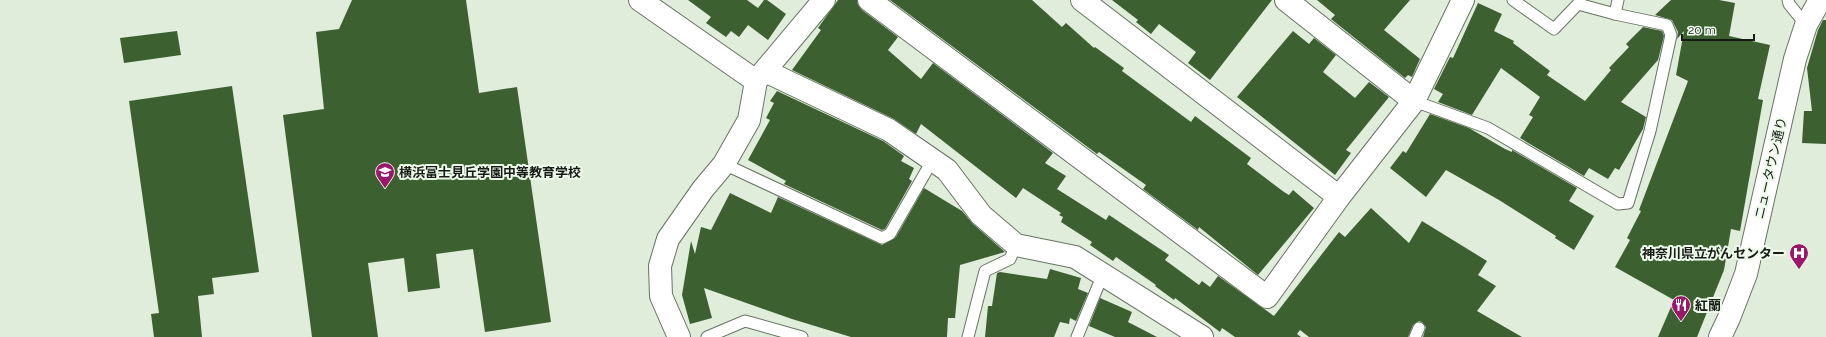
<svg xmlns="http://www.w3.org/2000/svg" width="1826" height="337" viewBox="0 0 1826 337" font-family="Raleway,'Noto Sans JP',sans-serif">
	<rect width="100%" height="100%" fill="#e0eddb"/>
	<g fill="#3c6030">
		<polygon points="352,0 466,0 479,93 517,87 551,322 485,332 473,249 436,254 440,288 408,292 404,258 368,263 378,337 312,337 283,115 324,109 316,32 339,29"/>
		<polygon points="688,0 747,0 758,8 764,0 767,0 786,14 768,40 748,25 739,37 731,31 726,37 706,23 711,17"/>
		<polygon points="838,0 857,0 858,5 862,10 898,37 888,50 921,79 933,63 1053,153 1045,163 1066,176 1057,189 1106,220 1109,215 1169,255 1165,260 1199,285 1202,281 1210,287 1218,276 1274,316 1339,232 1345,237 1371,208 1409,243 1422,221 1487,261 1478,275 1496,286 1477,311 1522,337 1423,337 1426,327 1422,322 1419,321 1413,325 1408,337 1309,337 1300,330 1297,334 1301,337 1235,337 1222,328 1220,332 1175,298 1174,300 1155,286 1156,285 1116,257 1113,261 1090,245 1092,242 1061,222 1063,217 1059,215 1061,213 1023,188 1016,198 921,124 916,134 894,119 792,70 821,30 818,28"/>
		<polygon points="890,0 1032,0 1062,27 1066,23 1094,48 1095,47 1124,68 1122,71 1191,122 1195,116 1251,158 1247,164 1284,192 1289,195 1293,190 1314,208 1258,275 1199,227 1198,230 1143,189 1146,185 1099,152 1097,154"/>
		<polygon points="1112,0 1272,0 1210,80 1188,63 1196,52 1159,24 1151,34 1136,22 1138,20"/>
		<polygon points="1317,0 1410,0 1384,30 1420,59 1412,77 1408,75 1405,78 1331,19 1335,15"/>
		<polygon points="1671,0 1719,0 1735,3 1729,36 1770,45 1758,99 1763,100 1740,231 1731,229 1724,270 1697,337 1658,337 1674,300 1615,267 1630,240 1627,238 1641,211 1639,210 1688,81 1676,75 1684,31 1677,39 1678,32 1672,20 1655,15"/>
		<polygon points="1478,3 1502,14 1494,31 1514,41 1513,43 1550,71 1547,75 1585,101 1611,70 1609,68 1629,47 1626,44 1643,27 1662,31 1664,36 1658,60 1621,102 1646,117 1643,129 1619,170 1615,168 1608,179 1589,168 1584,176 1520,138 1533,117 1529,115 1540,97 1501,68 1472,115 1438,102 1443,94 1434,89 1450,57 1453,58"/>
		<polygon points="1823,20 1826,20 1826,144 1802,143 1804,111 1812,111 1807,68 1818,30"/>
		<polygon points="177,31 181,55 124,63 120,38"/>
		<polygon points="1293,31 1309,44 1314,38 1336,55 1323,72 1355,98 1369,82 1389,97 1346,150 1351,153 1335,175 1237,97"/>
		<polygon points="232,86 259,272 212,278 214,294 198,296 202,337 154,337 151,314 159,313 129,101"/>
		<polygon points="777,91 883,141 904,156 901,161 914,168 909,179 912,181 885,229 882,230 784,184 786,181 748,160 770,120 766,118 774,103 770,101"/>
		<polygon points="1430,114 1469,128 1505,149 1512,152 1512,150 1577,188 1569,201 1594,216 1574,250 1555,238 1556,236 1499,200 1446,170 1426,197 1390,168 1403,151 1406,153"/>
		<polygon points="924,188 962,211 973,224 1005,252 960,265 955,318 948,318 947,337 851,337 792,319 704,288 712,318 690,324 682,295 691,241 695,254 701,227 711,230 730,193 771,213 778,197 882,245 896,237"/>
		<polygon points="1050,269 1081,278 1078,289 1088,293 1076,321 1070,318 1069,324 1060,322 1054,337 985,337 988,306 992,306 997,273 1000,272 1047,279"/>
		<polygon points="1100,298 1132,312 1128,322 1157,337 1115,337 1089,326"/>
	</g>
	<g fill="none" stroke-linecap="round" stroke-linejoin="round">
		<defs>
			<g id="lane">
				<polyline points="1513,0 1554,29 1578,4 1615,14"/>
				<polyline points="1788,0 1789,4 1806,25"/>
				<polyline points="1414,101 1488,128 1618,204 1628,203 1650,131 1671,35 1667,25 1615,14 1618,0"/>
				<polyline points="724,164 882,238 890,234 932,161"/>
				<polyline points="707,337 745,321 802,337"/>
				<polyline points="968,337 985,271 1010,259 1016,245"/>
				<polyline points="1077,337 1103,274"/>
				<polyline points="1415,337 1419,328"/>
			</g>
			<g id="street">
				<polyline points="640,0 756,81"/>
				<polyline points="869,0 1267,297 1339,197 1414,101 1463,0"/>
				<polyline points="1082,0 1339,197"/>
				<polyline points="1286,0 1414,101"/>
				<polyline points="765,71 889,130 947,170 981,215 1016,245 1075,257 1202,337"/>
				<polyline points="679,337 661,296 660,266 668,239 703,189 724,164 749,120 756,81 824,0"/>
			</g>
			<polyline id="secondary" points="1720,337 1729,318 1746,274 1795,59 1806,25 1820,0"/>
		</defs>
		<use href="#lane" stroke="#677363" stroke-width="13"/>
		<use href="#street" stroke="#677363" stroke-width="24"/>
		<use href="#secondary" stroke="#677363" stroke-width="24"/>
		<use href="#lane" stroke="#fff" stroke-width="11"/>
		<use href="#street" stroke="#fff" stroke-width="22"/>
		<use href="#secondary" stroke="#fff" stroke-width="22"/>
	</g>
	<defs>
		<symbol id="school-pin" viewBox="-11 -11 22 30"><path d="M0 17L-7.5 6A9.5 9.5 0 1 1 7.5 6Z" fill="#9b176a" stroke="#edfae9"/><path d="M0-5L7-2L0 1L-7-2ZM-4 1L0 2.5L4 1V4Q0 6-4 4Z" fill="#fff"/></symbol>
		<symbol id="hospital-pin" viewBox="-11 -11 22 30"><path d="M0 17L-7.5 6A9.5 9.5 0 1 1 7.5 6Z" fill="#9b176a" stroke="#edfae9"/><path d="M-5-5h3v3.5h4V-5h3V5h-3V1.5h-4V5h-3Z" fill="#fff"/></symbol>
		<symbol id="restaurant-pin" viewBox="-11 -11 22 30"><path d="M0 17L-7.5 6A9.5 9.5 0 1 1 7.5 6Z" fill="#9b176a" stroke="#edfae9"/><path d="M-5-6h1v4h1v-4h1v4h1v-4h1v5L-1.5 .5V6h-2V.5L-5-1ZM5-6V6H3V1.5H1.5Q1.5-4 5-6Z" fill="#fff"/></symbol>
	</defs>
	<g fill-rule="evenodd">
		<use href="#school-pin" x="374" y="161" width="22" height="30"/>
		<use href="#hospital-pin" x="1788" y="242" width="22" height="30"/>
		<use href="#restaurant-pin" x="1670" y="294" width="22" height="30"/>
	</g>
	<g text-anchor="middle" stroke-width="4" stroke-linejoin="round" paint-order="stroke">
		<g font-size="13" fill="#161b15" stroke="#edfae9">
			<text transform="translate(1770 168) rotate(-77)" y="5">ニュータウン通り</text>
		</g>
		<g font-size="13" font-weight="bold" fill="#161b15" stroke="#edfae9" text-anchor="start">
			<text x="399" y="177">横浜富士見丘学園中等教育学校</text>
			<text x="1785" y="258" text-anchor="end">神奈川県立がんセンター</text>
			<text x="1695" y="310">紅蘭</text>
		</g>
	</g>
	<path d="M1682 34v6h72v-6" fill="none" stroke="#161b15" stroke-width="2"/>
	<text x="1688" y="34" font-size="12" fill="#161b15" stroke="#edfae9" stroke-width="3" paint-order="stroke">20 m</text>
</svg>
